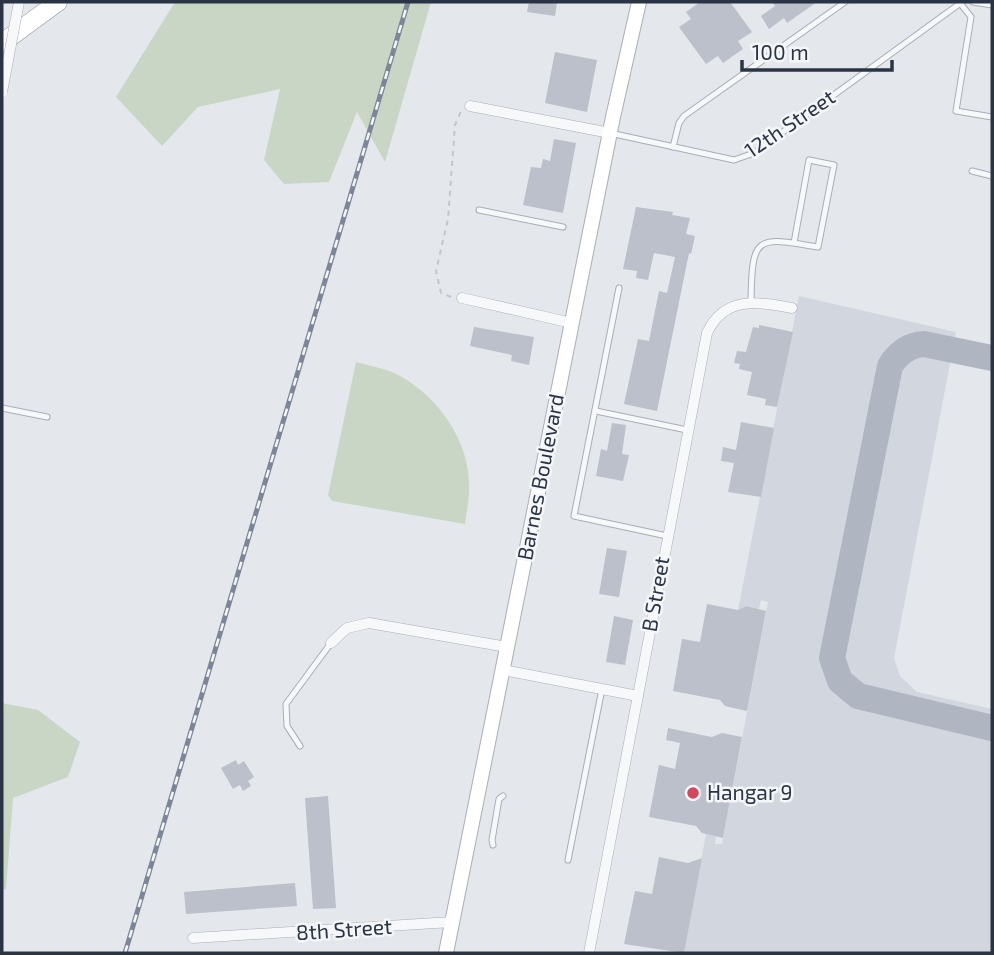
<svg xmlns="http://www.w3.org/2000/svg" width="994" height="955" viewBox="0 0 994 955" font-family="'Exo 2',sans-serif">
	<rect width="100%" height="100%" fill="#e4e7ec"/>
	<polygon fill="#d2d6de" points="799,296 956,332 894,658 900,676 917,692 992,709 992,953 684,953 706,834 716,836 715,844 722,844 768,602 761,600 759,609 746,606 738,610"/>
	<g fill="#c9d6c5">
		<polygon points="175,2 431,2 385,162 357,112 329,182 284,184 264,160 280,89 198,107 162,146 116,97"/>
		<path d="M356 362C371 366 388 369 402 377 438 398 467 438 469 481 470 495 467 510 465 524L332 501 328 495Z"/>
		<polygon points="2,703 38,710 80,742 68,777 13,798 6,889 2,890"/>
	</g>
	<g fill="none" stroke-linecap="round" stroke-linejoin="round">
		<path stroke="#b0b6c1" stroke-width="26" d="M992 358 924 344C909 345 898 353 890 366L832 658 840 681 858 696 992 728"/>
	</g>
	<g fill="#bbc0ca">
		<polygon points="529,2 557,2 555,16 527,12"/>
		<polygon points="700,2 730,2 752,32 738,41 743,49 723,63 718,56 706,64 679,27 691,19 686,12"/>
		<polygon points="772,2 817,2 787,23 784,18 769,29 761,16 775,6"/>
		<polygon points="555,52 597,60 587,112 545,103"/>
		<polygon points="554,139 576,143 563,213 523,205 531,167 541,168 543,159 550,161"/>
		<polygon points="636,207 673,212 672,215 690,218 686,234 695,236 691,254 689,253 657,411 624,404 638,339 649,341 659,291 667,293 675,257 654,253 648,280 636,278 637,271 623,269"/>
		<polygon points="759,325 793,332 777,407 765,405 766,399 747,395 752,372 739,369 740,364 734,363 737,351 746,352 753,327 759,328"/>
		<polygon points="474,327 534,337 529,365 511,361 512,355 470,346"/>
		<polygon points="741,422 774,428 761,497 728,492 734,463 721,461 723,447 736,450"/>
		<polygon points="612,423 626,425 622,454 629,455 623,481 596,476 601,449 607,451"/>
		<polygon points="607,548 627,551 619,597 599,594"/>
		<polygon points="707,604 738,610 746,606 766,611 747,711 725,706 720,700 673,691 682,639 700,642"/>
		<polygon points="614,616 633,620 625,665 606,662"/>
		<polygon points="668,728 712,737 722,733 742,737 723,838 702,833 696,826 649,817 659,765 675,769 680,743 666,740"/>
		<polygon points="236,760 238,765 244,761 254,777 248,781 251,786 243,791 240,785 233,789 221,768"/>
		<polygon points="328,796 336,908 313,909 305,798"/>
		<polygon points="659,857 688,863 702,858 684,953 624,944 635,891 652,894"/>
		<polygon points="295,883 297,906 186,914 184,892"/>
	</g>
	<g fill="none" stroke-linecap="round" stroke-linejoin="round">
		<defs>
			<g id="lane">
				<polyline points="973,2 992,5"/>
				<polyline points="960,3 971,17 956,111 992,117"/>
				<polyline points="610,133 734,160 754,153 962,2"/>
				<polyline points="673,147 679,123 684,116 845,2"/>
				<polyline points="972,171 992,176"/>
				<polyline points="479,210 563,227"/>
				<polyline points="619,288 574,516 667,536"/>
				<path d="M751 302C752 236 755 236 818 247L834 165 809 160 794 243"/>
				<polyline points="2,408 47,417"/>
				<polyline points="596,411 687,430"/>
				<polyline points="300,746 287,726 286,704 331,643"/>
				<polyline points="493,845 492,840 499,799 503,796"/>
				<polyline points="568,860 602,689"/>
			</g>
			<g id="street">
				<polyline points="470,106 610,133"/>
				<polyline points="462,298 572,323"/>
				<polyline points="331,643 347,628 369,623 507,647"/>
				<polyline points="503,670 638,696"/>
				<polyline points="193,938 452,922"/>
				<path d="M589 953 707 333C725 295 758 302 792 308"/>
			</g>
			<polyline id="secondary" points="446,953 613,117 639,2"/>
			<polyline id="highway" points="2,43 58,2"/>
		</defs>
		<use href="#lane" stroke="#a9aeb7" stroke-width="7"/>
		<use href="#street" stroke="#a9aeb7" stroke-width="11"/>
		<use href="#secondary" stroke="#a9aeb7" stroke-width="16"/>
		<use href="#highway" stroke="#8b94a3" stroke-width="19"/>
		<polyline stroke="#c2c5cb" stroke-width="2" stroke-dasharray="5 5" stroke-linecap="butt" points="451,297 441,293 436,271 448,219 455,125 461,111"/>
		<use href="#lane" stroke="#f7f8fa" stroke-width="5"/>
		<use href="#street" stroke="#f7f8fa" stroke-width="10"/>
		<use href="#secondary" stroke="#fff" stroke-width="14"/>
		<use href="#highway" stroke="#fff" stroke-width="18"/>
		<defs>
			<polyline id="rail" points="125,953 408,2"/>
		</defs>
		<use href="#rail" stroke="#7d8696" stroke-width="5"/>
		<use href="#rail" stroke="#f4f6f9" stroke-width="2.5" stroke-dasharray="8" stroke-linecap="butt"/>
		<defs>
			<polyline id="street-bridge" points="2,92 19,2"/>
		</defs>
		<use href="#street-bridge" stroke="#a9aeb7" stroke-width="11" stroke-linecap="butt"/>
		<use href="#street-bridge" stroke="#f7f8fa" stroke-width="10"/>
	</g>
	<circle fill="#d1495b" stroke="#f4f6f9" stroke-width="2.5" cx="693" cy="793" r="7"/>
	<g text-anchor="middle" stroke-width="5" stroke-linejoin="round" paint-order="stroke">
		<g font-size="21" fill="#2b3445" stroke="#f4f6f9">
			<text transform="translate(790 124) rotate(-34)" y="7">12th Street</text>
			<text transform="translate(541 477) rotate(-79)" y="7">Barnes Boulevard</text>
			<text transform="translate(656 594) rotate(-80)" y="7">B Street</text>
			<text transform="translate(344 930) rotate(-4)" y="7">8th Street</text>
		</g>
		<g font-size="21" fill="#2b3445" stroke="#f4f6f9" text-anchor="start">
			<text x="707" y="800">Hangar 9</text>
		</g>
	</g>
	<rect width="994" height="955" fill="none" stroke="#2b3445" stroke-width="7"/>
	<path d="M742 60v10h150v-10" fill="none" stroke="#2b3445" stroke-width="3.5"/>
	<text x="752" y="60" font-size="21" fill="#2b3445" stroke="#f4f6f9" stroke-width="5" paint-order="stroke">100 m</text>
</svg>
